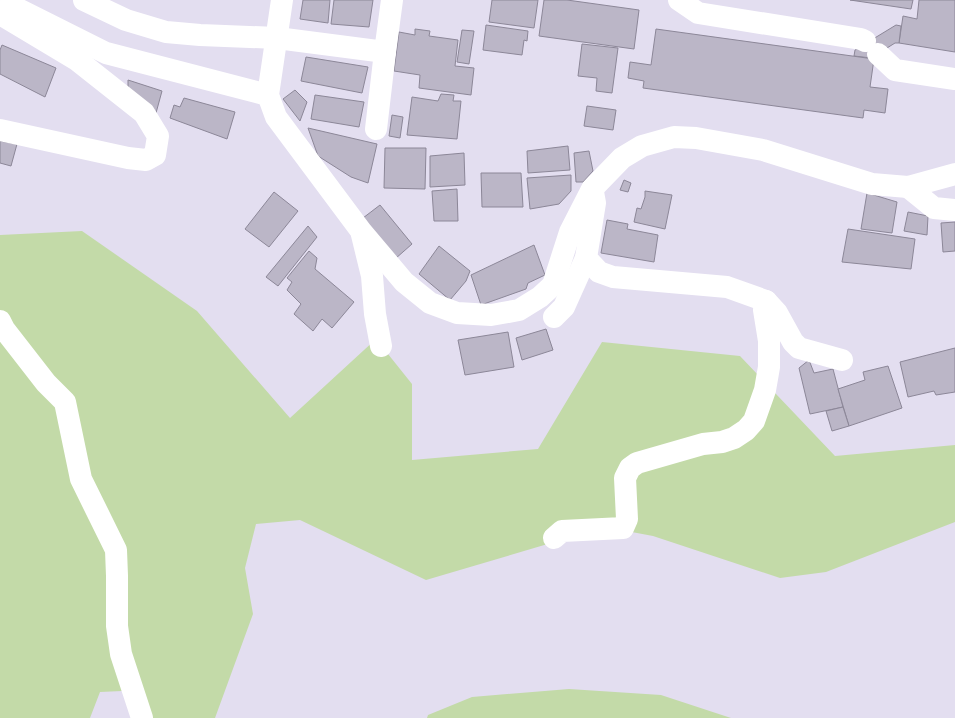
<svg xmlns="http://www.w3.org/2000/svg" width="955" height="718" viewBox="0 0 955 718" font-family="'Space Grotesk',sans-serif">
	<rect width="100%" height="100%" fill="#e3def0"/>
	<g fill="#c3daa8">
		<polygon points="82,231 197,311 290,418 376,339 412,384 412,460 538,449 602,342 740,356 835,456 955,445 955,522 826,572 780,578 653,536 605,527 426,580 300,520 256,524 245,568 253,614 215,718 139,718 122,691 100,692 90,718 0,718 0,235"/>
		<polygon points="569,689 661,695 731,718 427,718 428,715 472,697"/>
	</g>
	<g fill="#bbb6c7" stroke="#8c8798">
		<polygon points="303,0 330,0 328,23 300,19"/>
		<polygon points="334,0 373,0 369,27 331,24"/>
		<polygon points="492,0 538,0 534,28 489,22"/>
		<polygon points="544,0 567,0 639,10 634,49 539,36"/>
		<polygon points="850,0 913,0 911,9"/>
		<polygon points="919,0 955,0 955,52 899,43 903,16 917,19"/>
		<polygon points="486,25 528,31 527,41 524,40 522,55 483,50"/>
		<polygon points="896,25 901,26 899,43 895,43 871,58 854,56 855,50"/>
		<polygon points="415,29 430,31 429,36 458,40 455,66 474,68 471,95 419,88 420,75 394,71 399,32 415,35"/>
		<polygon points="656,29 874,59 870,87 888,89 885,113 864,110 863,118 643,88 644,81 628,78 630,62 651,65"/>
		<polygon points="462,30 474,31 469,64 457,62"/>
		<polygon points="582,44 618,48 612,93 596,91 597,78 578,76"/>
		<polygon points="2,45 56,68 45,97 0,74 0,50"/>
		<polygon points="306,57 368,67 362,93 301,81"/>
		<polygon points="128,80 162,91 156,113 128,90"/>
		<polygon points="295,90 307,102 300,121 283,99"/>
		<polygon points="441,94 454,95 453,101 461,101 457,139 407,135 412,97 438,101"/>
		<polygon points="315,95 364,102 359,127 311,119"/>
		<polygon points="184,98 235,112 227,139 170,118 174,105 180,107"/>
		<polygon points="587,106 616,110 613,130 584,126"/>
		<polygon points="392,115 403,117 400,138 389,136"/>
		<polygon points="308,128 377,144 368,183 351,177 318,156"/>
		<polygon points="0,141 17,144 11,166 0,163"/>
		<polygon points="568,146 570,170 528,173 527,151"/>
		<polygon points="385,148 426,148 425,189 384,188"/>
		<polygon points="589,151 593,171 583,182 576,182 574,153"/>
		<polygon points="464,153 465,185 430,187 430,156"/>
		<polygon points="481,173 521,173 523,207 482,207"/>
		<polygon points="571,175 571,191 559,204 530,209 527,178"/>
		<polygon points="624,180 631,183 628,192 620,190"/>
		<polygon points="457,189 458,221 434,221 432,191"/>
		<polygon points="645,191 672,195 665,229 634,222 637,208 641,209 645,197"/>
		<polygon points="274,192 298,211 269,247 245,229"/>
		<polygon points="867,193 897,202 892,233 861,229"/>
		<polygon points="380,205 412,244 395,259 363,218"/>
		<polygon points="908,212 928,216 927,235 904,231"/>
		<polygon points="607,220 628,224 627,229 658,235 654,262 601,253"/>
		<polygon points="955,222 955,251 943,252 941,223"/>
		<polygon points="308,226 317,237 278,286 266,277"/>
		<polygon points="848,229 915,239 911,269 842,262"/>
		<polygon points="534,245 545,275 528,283 526,289 481,305 471,275"/>
		<polygon points="439,246 470,271 466,281 450,300 419,274"/>
		<polygon points="309,251 317,258 315,269 354,302 332,328 322,319 313,331 294,314 301,304 287,290 292,282 287,278"/>
		<polygon points="546,329 553,350 522,360 516,338"/>
		<polygon points="508,332 514,367 465,375 458,340"/>
		<polygon points="955,348 955,392 936,395 934,391 908,397 900,362"/>
		<polygon points="809,360 814,373 833,369 843,407 810,414 799,368"/>
		<polygon points="888,366 902,408 849,426 838,389 865,380 863,372"/>
		<polygon points="843,407 849,426 832,431 826,411"/>
	</g>
	<g fill="none" stroke-linecap="round" stroke-linejoin="round">
		<g stroke="#fff" stroke-width="22">
			<polyline points="84,0 126,20 166,32 200,35 277,38 385,52 392,0"/>
			<polyline points="282,0 268,95 276,117 361,231 404,282 430,303 457,313 491,315 519,310 540,297 553,285 570,232 592,189 622,158 642,146 674,137 696,138 763,150 872,184 908,187 955,174"/>
			<polyline points="679,0 698,13 861,39 865,41"/>
			<polyline points="10,5 106,53 268,95"/>
			<polyline points="0,14 77,60 144,113 158,136 155,155 146,160 128,158 0,130"/>
			<polyline points="878,54 895,70 955,79"/>
			<polyline points="376,129 385,52"/>
			<polyline points="908,187 934,208 955,210"/>
			<polyline points="593,192 595,203 586,258 599,272 613,277 727,287 766,301 777,313 793,342 799,348 842,360"/>
			<polyline points="362,235 372,276 375,314 381,346"/>
			<polyline points="554,317 564,307 586,258"/>
			<polyline points="0,321 4,329 46,383 65,402 81,479 116,550 117,576 117,626 121,654 142,718"/>
			<polyline points="554,538 562,531 623,528 627,519 625,478 630,468 637,463 703,444 722,442 734,438 746,430 754,421 765,390 769,367 769,341 764,310 766,301"/>
		</g>
	</g>
</svg>
